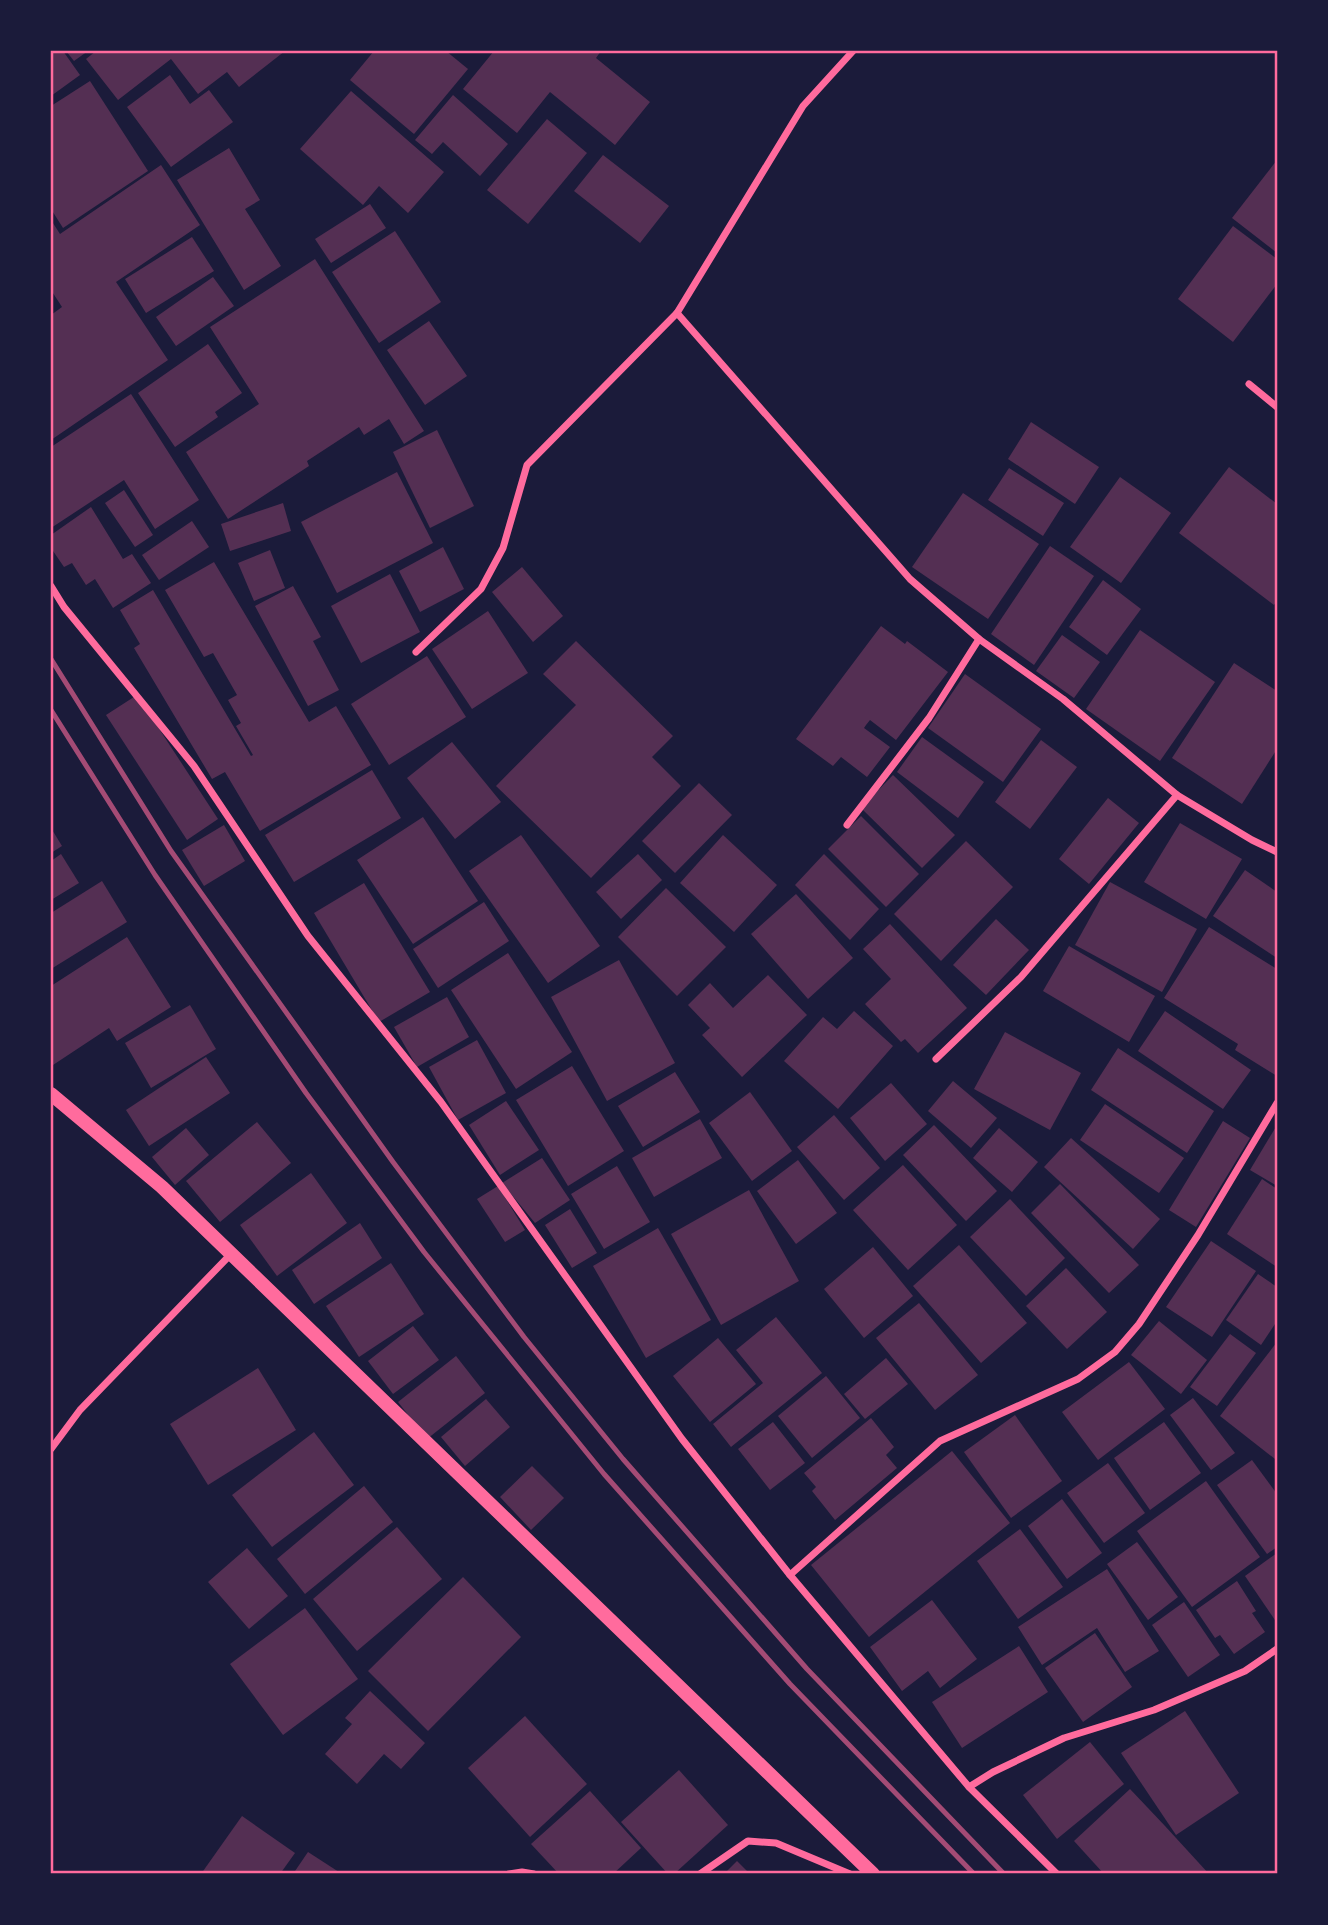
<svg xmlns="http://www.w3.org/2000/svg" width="1328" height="1925" viewBox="0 0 1328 1925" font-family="'Public Sans',sans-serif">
	<rect width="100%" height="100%" fill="#1b1b3a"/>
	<g fill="#542f53">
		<polygon points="51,51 63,51 80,75 51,96"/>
		<polygon points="66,51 88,51 74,61"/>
		<polygon points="96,51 285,51 239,87 227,72 198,94 171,59 118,100 86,59"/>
		<polygon points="374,51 446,51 468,69 414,134 350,80"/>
		<polygon points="494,51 601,51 596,58 650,102 615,145 550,92 517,133 463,89"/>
		<polygon points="170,75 190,104 209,90 233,122 171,167 127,107"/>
		<polygon points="90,81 148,171 63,228 51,209 51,106"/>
		<polygon points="351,91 444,172 408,213 379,186 363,205 300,149"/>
		<polygon points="453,95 508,144 480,176 443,142 432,154 415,140"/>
		<polygon points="547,119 587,153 528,224 487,190"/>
		<polygon points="229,148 260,200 245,209 281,266 244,290 177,180"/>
		<polygon points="603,155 669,206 640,243 574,191"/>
		<polygon points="1277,160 1277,253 1232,218"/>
		<polygon points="161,165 200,225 116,282 168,360 51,440 51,315 62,307 51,290 51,220 60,234"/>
		<polygon points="370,204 386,228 331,263 315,239"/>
		<polygon points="1233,226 1277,259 1277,284 1233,342 1178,299"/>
		<polygon points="395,231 441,302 379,343 332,272"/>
		<polygon points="192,237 214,271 146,313 125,279"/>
		<polygon points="315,259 424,431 404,444 389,419 364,435 359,427 307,461 309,466 228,519 186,452 259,404 210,327"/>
		<polygon points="213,277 234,306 176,346 156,317"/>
		<polygon points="429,321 467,376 425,405 387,350"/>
		<polygon points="208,344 242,393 215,412 218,417 175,447 138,393"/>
		<polygon points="131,394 199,500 155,529 124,480 51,528 51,447"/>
		<polygon points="1031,422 1099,467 1075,504 1008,459"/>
		<polygon points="437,430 474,506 430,528 393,452"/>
		<polygon points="1229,467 1277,504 1277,601 1274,605 1179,533"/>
		<polygon points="1009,468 1064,503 1043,536 988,500"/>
		<polygon points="397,472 433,543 337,593 301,522"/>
		<polygon points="1120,477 1171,513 1121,583 1070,547"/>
		<polygon points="124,490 153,535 135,547 105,503"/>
		<polygon points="963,493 1039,544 988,619 912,567"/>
		<polygon points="283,503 291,531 230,551 221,524"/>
		<polygon points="91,507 123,559 132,554 151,583 113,608 95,579 86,585 72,563 64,567 51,548 51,535"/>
		<polygon points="192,521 209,547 159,580 142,555"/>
		<polygon points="1050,546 1094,576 1034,665 991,634"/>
		<polygon points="443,547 464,589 420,612 399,571"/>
		<polygon points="270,550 285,588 254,601 238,563"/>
		<polygon points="214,562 309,722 336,706 371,765 260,831 225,772 212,779 134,648 140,644 120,610 153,590 251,756 253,755 236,726 241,723 228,700 237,695 213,653 204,657 165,590"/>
		<polygon points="522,567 563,616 533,642 492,592"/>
		<polygon points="390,574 420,632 361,663 331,606"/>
		<polygon points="1103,580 1141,609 1107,655 1069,627"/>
		<polygon points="293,586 321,637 313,641 339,690 308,706 255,606"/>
		<polygon points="488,611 528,673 472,709 432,649"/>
		<polygon points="881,626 905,644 907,641 948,672 896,740 870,720 866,725 864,728 890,747 867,777 841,757 833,766 796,739"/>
		<polygon points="1140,630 1215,682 1160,761 1086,709"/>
		<polygon points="1062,635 1100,662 1074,698 1036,671"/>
		<polygon points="576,641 673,736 652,757 681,786 591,878 496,786 576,705 543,674"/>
		<polygon points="427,656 466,717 389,765 351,704"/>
		<polygon points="1234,663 1277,691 1277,749 1242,804 1172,758"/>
		<polygon points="965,674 1041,729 1003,782 928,728"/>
		<polygon points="137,695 218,819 187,840 106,715"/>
		<polygon points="922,737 984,782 958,818 897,772"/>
		<polygon points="1041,740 1077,767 1030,829 995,802"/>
		<polygon points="452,742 501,802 455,839 407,778"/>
		<polygon points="372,770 401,818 294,882 265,835"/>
		<polygon points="893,775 955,835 922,868 861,808"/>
		<polygon points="699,783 732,815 675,873 642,841"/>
		<polygon points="1108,798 1139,823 1089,884 1059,859"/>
		<polygon points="861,816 919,874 886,907 828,849"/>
		<polygon points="423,817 478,901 413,944 357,860"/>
		<polygon points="1180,823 1242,859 1206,919 1144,882"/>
		<polygon points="224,825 245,861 204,886 182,850"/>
		<polygon points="51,828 62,846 51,853"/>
		<polygon points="521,835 600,946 548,983 469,871"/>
		<polygon points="723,835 777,885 734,932 680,883"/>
		<polygon points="966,841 1013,887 941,961 894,914"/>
		<polygon points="61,854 79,883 51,900 51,861"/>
		<polygon points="638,854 662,880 621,919 596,892"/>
		<polygon points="824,854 879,909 850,940 795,885"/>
		<polygon points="1245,870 1277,892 1277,958 1213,916"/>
		<polygon points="102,881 127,922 51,969 51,913"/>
		<polygon points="1110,882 1197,929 1162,992 1075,945"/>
		<polygon points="364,883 430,992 379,1022 314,913"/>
		<polygon points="666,888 726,947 677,996 618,937"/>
		<polygon points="796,894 853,958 808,999 751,934"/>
		<polygon points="484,902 509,941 438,988 413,949"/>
		<polygon points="996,919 1029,950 986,995 953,965"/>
		<polygon points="890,924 967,1008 918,1053 905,1039 901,1042 865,1004 891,979 863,949"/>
		<polygon points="1209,927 1277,969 1277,1076 1235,1050 1238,1044 1164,998"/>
		<polygon points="127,937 171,1007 117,1041 109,1028 53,1065 51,1062 51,986"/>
		<polygon points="1069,946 1155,996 1129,1042 1043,991"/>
		<polygon points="508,953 572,1052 516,1089 451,990"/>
		<polygon points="619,960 675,1063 607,1101 551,997"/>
		<polygon points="768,975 807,1015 742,1077 702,1035 710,1028 688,1005 710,983 733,1008"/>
		<polygon points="447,997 469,1037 417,1067 394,1027"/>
		<polygon points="190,1005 216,1049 151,1088 125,1043"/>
		<polygon points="854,1011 893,1046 838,1109 784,1061 823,1017 837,1029"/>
		<polygon points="1165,1011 1251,1070 1223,1109 1138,1051"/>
		<polygon points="1005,1032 1081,1073 1050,1130 974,1089"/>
		<polygon points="477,1040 506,1093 458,1120 429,1067"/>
		<polygon points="1118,1048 1214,1111 1187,1153 1091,1090"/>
		<polygon points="206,1057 230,1093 149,1146 126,1110"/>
		<polygon points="572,1066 624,1151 568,1186 516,1100"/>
		<polygon points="675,1072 700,1112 643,1147 618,1106"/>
		<polygon points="953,1081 997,1118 971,1148 928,1111"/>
		<polygon points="891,1083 927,1124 885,1161 850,1118"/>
		<polygon points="750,1092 792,1151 752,1181 709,1123"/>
		<polygon points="506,1101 539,1150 500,1175 469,1125"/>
		<polygon points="1105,1104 1184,1158 1159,1193 1080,1140"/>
		<polygon points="834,1115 880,1168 844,1200 797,1147"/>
		<polygon points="700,1119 722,1158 654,1197 632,1158"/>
		<polygon points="1223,1121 1250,1138 1196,1227 1169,1210"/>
		<polygon points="257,1122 291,1163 220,1222 186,1181"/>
		<polygon points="934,1125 997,1191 966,1221 903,1155"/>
		<polygon points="1277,1125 1277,1186 1250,1170"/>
		<polygon points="186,1128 209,1155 175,1185 152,1157"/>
		<polygon points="999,1128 1038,1162 1012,1192 973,1158"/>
		<polygon points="1071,1138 1160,1219 1133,1249 1044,1167"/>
		<polygon points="542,1158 570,1200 535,1223 502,1183"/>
		<polygon points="798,1160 837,1213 796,1244 757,1191"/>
		<polygon points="903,1165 957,1225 908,1270 853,1210"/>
		<polygon points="617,1166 650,1222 604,1249 571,1194"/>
		<polygon points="311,1173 347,1223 277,1276 240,1225"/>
		<polygon points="1262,1179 1277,1189 1277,1267 1227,1234"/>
		<polygon points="1060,1184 1139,1265 1109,1293 1031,1213"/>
		<polygon points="498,1186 525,1230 505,1242 477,1199"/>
		<polygon points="749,1190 799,1281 721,1325 671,1234"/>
		<polygon points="1010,1199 1065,1258 1026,1296 970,1237"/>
		<polygon points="570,1209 597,1253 572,1268 545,1225"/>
		<polygon points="360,1223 382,1258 314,1304 292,1270"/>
		<polygon points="658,1228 711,1320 646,1358 593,1266"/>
		<polygon points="1211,1241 1256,1271 1212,1337 1166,1307"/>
		<polygon points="959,1245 1027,1323 981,1363 913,1286"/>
		<polygon points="873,1247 913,1296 864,1338 824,1289"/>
		<polygon points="391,1263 424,1314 359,1357 326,1306"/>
		<polygon points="1066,1268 1107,1312 1067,1349 1026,1306"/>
		<polygon points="1258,1274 1277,1287 1277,1321 1261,1345 1226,1320"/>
		<polygon points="919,1303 978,1375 935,1410 876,1338"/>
		<polygon points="776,1317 822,1373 731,1447 713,1424 763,1383 736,1350"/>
		<polygon points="1159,1321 1207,1360 1181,1394 1131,1355"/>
		<polygon points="413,1326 439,1360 393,1394 368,1361"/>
		<polygon points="1230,1334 1256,1353 1217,1406 1190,1387"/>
		<polygon points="718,1338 756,1384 710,1422 673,1376"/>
		<polygon points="1277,1342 1277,1456 1275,1459 1220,1416"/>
		<polygon points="456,1356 485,1393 427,1439 398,1402"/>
		<polygon points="886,1358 908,1384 865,1419 844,1394"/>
		<polygon points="1129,1362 1165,1409 1098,1460 1062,1412"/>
		<polygon points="258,1368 296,1430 208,1485 170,1424"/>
		<polygon points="826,1376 860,1418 812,1458 778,1416"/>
		<polygon points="1193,1398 1235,1453 1211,1470 1170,1415"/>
		<polygon points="486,1399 510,1427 465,1466 441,1437"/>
		<polygon points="1015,1415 1062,1481 1011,1518 964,1452"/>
		<polygon points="871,1418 894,1447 886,1455 897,1468 835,1520 812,1491 816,1487 804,1473"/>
		<polygon points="773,1422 805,1463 770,1490 738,1449"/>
		<polygon points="1164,1422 1201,1473 1150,1510 1114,1458"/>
		<polygon points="314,1432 354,1485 272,1547 232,1495"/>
		<polygon points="952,1451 1010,1523 869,1637 811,1565"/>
		<polygon points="1252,1460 1277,1494 1277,1547 1267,1554 1217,1485"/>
		<polygon points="1108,1463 1145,1513 1104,1543 1067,1493"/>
		<polygon points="532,1466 564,1498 531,1530 500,1497"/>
		<polygon points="1206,1481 1260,1557 1192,1607 1137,1531"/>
		<polygon points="364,1486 393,1522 305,1594 277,1559"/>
		<polygon points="1062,1499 1102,1553 1067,1579 1028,1526"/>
		<polygon points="397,1527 442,1579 357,1651 313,1599"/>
		<polygon points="1020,1529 1063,1587 1018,1619 977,1561"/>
		<polygon points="1137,1542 1178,1597 1148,1620 1107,1564"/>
		<polygon points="247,1548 288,1596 249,1629 208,1582"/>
		<polygon points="1277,1553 1277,1623 1245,1576"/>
		<polygon points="1107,1569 1159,1651 1125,1672 1097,1628 1042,1665 1018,1627"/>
		<polygon points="463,1577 521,1637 428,1731 368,1671"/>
		<polygon points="1237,1581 1256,1611 1252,1613 1265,1632 1234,1654 1220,1635 1215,1638 1196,1610"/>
		<polygon points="932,1600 977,1659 940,1688 928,1671 902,1691 870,1647"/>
		<polygon points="1184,1602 1220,1655 1188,1677 1152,1625"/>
		<polygon points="305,1608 358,1679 283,1735 230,1664"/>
		<polygon points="1095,1633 1132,1687 1083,1722 1045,1668"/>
		<polygon points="1019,1646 1048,1692 962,1748 932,1702"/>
		<polygon points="370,1691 425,1743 401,1769 384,1754 357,1784 325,1754 352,1724 345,1718"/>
		<polygon points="1185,1711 1239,1793 1176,1835 1121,1753"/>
		<polygon points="525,1716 587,1784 530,1837 468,1768"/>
		<polygon points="1090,1742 1124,1784 1057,1839 1023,1795"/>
		<polygon points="679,1770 728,1825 674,1874 668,1874 621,1822"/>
		<polygon points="1130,1789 1165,1826 1209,1874 1104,1874 1074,1841"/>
		<polygon points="590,1791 641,1848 613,1874 559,1874 531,1844"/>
		<polygon points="242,1816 295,1853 280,1874 201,1874"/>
		<polygon points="308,1852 342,1874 293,1874"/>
		<polygon points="737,1861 750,1874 724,1874"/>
	</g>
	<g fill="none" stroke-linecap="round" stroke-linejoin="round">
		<g stroke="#ff6b9d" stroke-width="7">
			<polyline points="677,313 910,579 979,639 1063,699 1177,795 1252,840 1277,852"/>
			<polyline points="1249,384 1277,407"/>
			<polyline points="51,586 64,607 194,766 308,936 441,1102 682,1439 790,1575 969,1787 1057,1874"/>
			<polyline points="416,652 481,589 503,548 527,465 677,313 803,106 853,51"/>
			<polyline points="847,825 929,718 979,639"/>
			<polyline points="936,1059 1021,977 1177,795"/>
			<polyline points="51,1449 80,1410 231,1254"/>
			<polyline points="790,1575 940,1441 1078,1379 1115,1352 1139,1324 1198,1235 1277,1103"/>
			<polyline points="969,1787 993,1772 1064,1738 1154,1710 1245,1671 1277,1649"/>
			<polyline points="509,1874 522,1872 534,1874"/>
			<polyline points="700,1874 748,1841 776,1843 850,1874"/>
		</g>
		<polyline stroke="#ff6b9d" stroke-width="14" points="51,1094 162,1187 873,1874"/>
		<g stroke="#a44b75" stroke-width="5">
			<polyline points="51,659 171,851 393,1162 524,1337 623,1459 807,1669 1004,1874"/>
			<polyline points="51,710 155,875 306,1093 424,1252 604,1474 790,1684 974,1874"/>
		</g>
	</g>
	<rect width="1328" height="1925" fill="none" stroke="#1b1b3a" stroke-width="105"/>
	<rect x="52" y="52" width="1224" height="1820" fill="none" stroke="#ff6b9d" stroke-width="2.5"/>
</svg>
